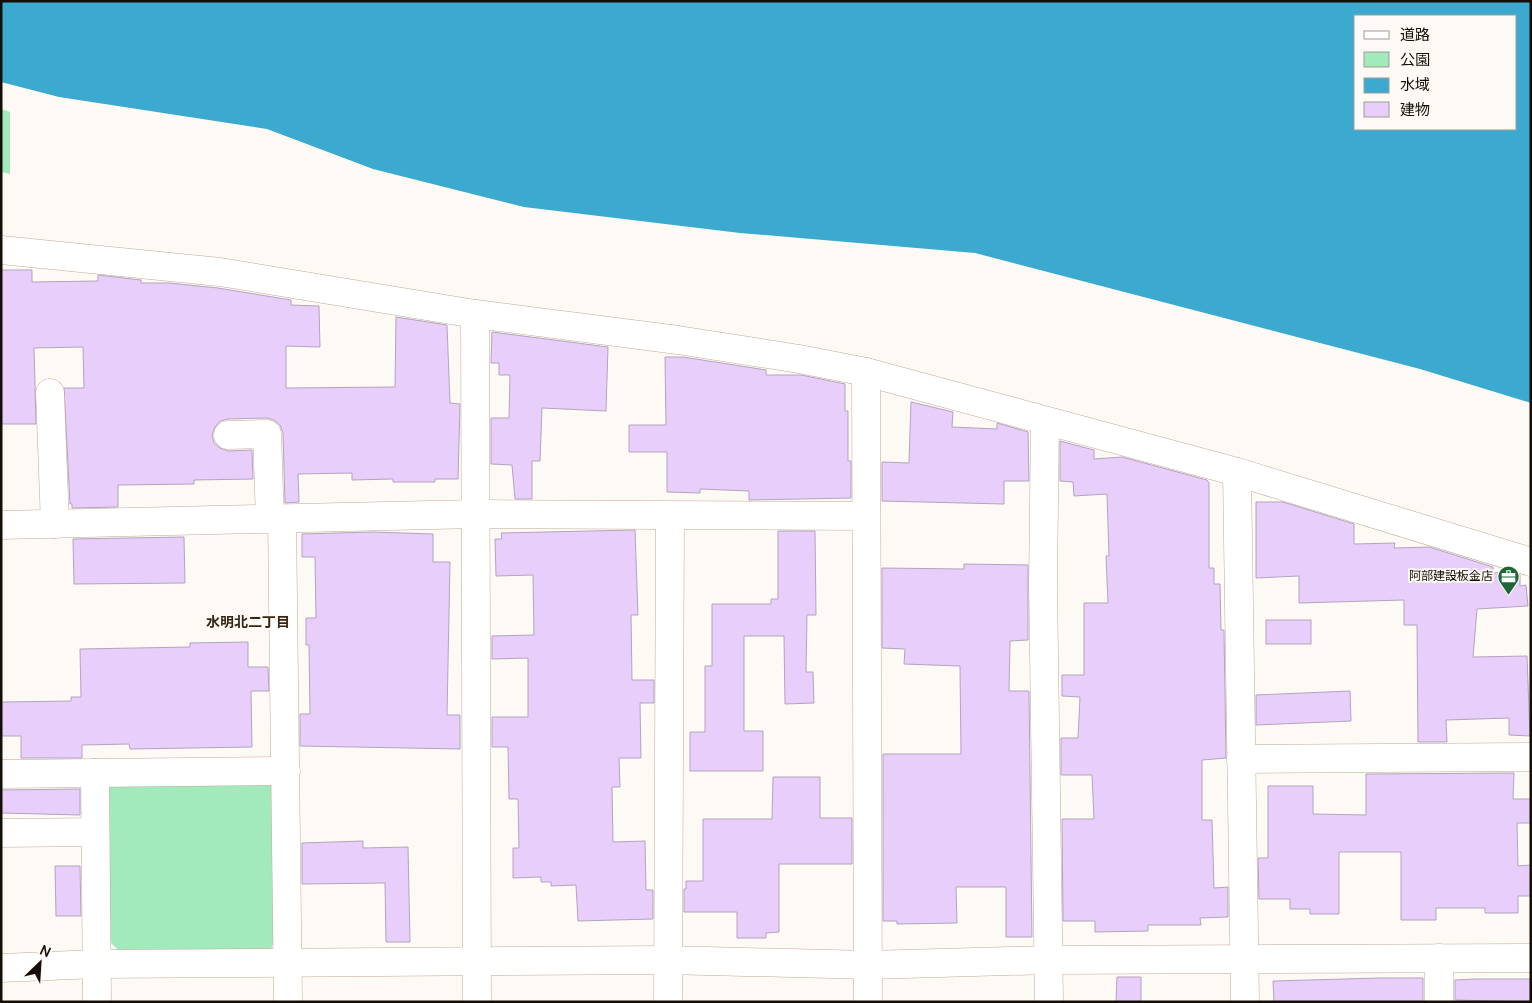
<svg xmlns="http://www.w3.org/2000/svg" width="1532" height="1003" viewBox="0 0 1532 1003" font-family="Manrope,'Noto Sans JP',sans-serif">
	<rect width="100%" height="100%" fill="#fdf9f5"/>
	<g fill="#a2eabb">
		<polygon points="1,109 10,112 10,174 1,172"/>
		<polygon points="278,776 279,931 270,951 118,950 108,940 104,785"/>
	</g>
	<path fill="#3baace" fill-rule="evenodd" d="M1 1H1531V403L1420 369 975 253 740 233 524 207 373 169 267 129 59 97 1 82ZM1356 16H1516V129H1356Z"/>
	<g fill="#e8cefb" stroke="#b3a4bd">
		<polygon points="1,270 32,270 32,282 98,281 98,275 141,280 141,283 169,283 218,288 291,300 291,305 319,306 320,347 286,346 286,388 395,387 396,317 447,325 450,403 460,404 458,479 435,479 435,482 393,482 393,479 352,480 352,473 298,474 299,502 285,503 283,433 280,425 274,420 267,418 228,419 220,421 215,427 212,435 214,443 220,448 228,451 252,450 253,479 194,480 194,484 118,485 118,507 72,508 72,504 70,504 64,388 84,388 83,347 34,348 36,424 1,424"/>
		<polygon points="492,332 608,347 606,411 542,408 540,461 532,461 532,499 515,499 512,465 491,464 491,418 509,418 510,375 499,375 499,363 491,363"/>
		<polygon points="665,357 683,357 766,370 766,375 801,375 845,384 845,411 848,411 848,461 851,461 851,498 749,500 749,491 700,489 700,493 667,492 667,452 629,452 629,425 666,425"/>
		<polygon points="911,402 953,412 952,427 997,429 997,423 1028,432 1029,481 1004,481 1004,504 882,501 882,462 909,463"/>
		<polygon points="1060,441 1094,450 1094,459 1122,457 1207,480 1209,483 1209,568 1214,568 1214,584 1220,584 1221,630 1224,630 1226,758 1202,760 1202,820 1212,820 1214,888 1228,887 1228,917 1200,918 1201,925 1148,925 1148,931 1095,932 1095,921 1063,921 1062,819 1094,819 1092,775 1061,775 1061,738 1078,738 1080,697 1062,696 1062,675 1084,675 1084,603 1108,603 1106,556 1109,556 1107,494 1074,496 1073,482 1060,481"/>
		<polygon points="1256,502 1283,502 1354,524 1354,544 1395,543 1394,548 1429,547 1493,567 1493,573 1511,572 1520,575 1520,586 1526,585 1528,606 1477,609 1473,657 1527,656 1530,736 1509,735 1509,718 1446,720 1447,742 1418,742 1417,625 1404,625 1404,600 1299,603 1299,576 1256,578"/>
		<polygon points="635,530 638,615 631,615 632,680 654,680 654,703 640,703 641,758 619,758 620,787 612,787 613,842 645,841 646,890 653,890 653,919 578,921 576,885 551,886 551,882 541,882 541,877 513,878 513,848 519,848 518,799 509,799 508,747 492,747 492,717 528,717 528,658 492,659 492,636 534,635 533,575 496,576 495,539 502,539 501,533"/>
		<polygon points="778,531 815,531 816,615 807,615 806,672 813,672 814,703 785,704 784,636 744,636 744,731 763,731 763,771 690,771 690,732 705,732 705,666 712,666 712,604 771,604 771,599 778,599"/>
		<polygon points="373,532 433,534 433,562 450,562 447,715 460,715 460,749 300,746 300,714 310,714 309,645 306,645 306,618 316,618 315,557 302,557 302,534"/>
		<polygon points="184,537 185,583 74,584 73,539"/>
		<polygon points="964,564 1028,565 1028,640 1010,641 1009,691 1029,691 1032,937 1006,937 1006,887 956,887 957,923 897,924 897,921 883,921 883,754 961,754 960,666 904,664 905,649 882,648 882,568 964,569"/>
		<rect x="1266" y="620" width="45" height="24"/>
		<polygon points="248,642 248,667 268,667 269,691 251,691 252,747 130,749 129,744 82,745 82,758 21,758 21,736 1,736 1,702 71,701 71,697 81,697 80,649 190,647 190,643"/>
		<polygon points="1350,691 1351,721 1256,725 1256,695"/>
		<polygon points="1514,773 1513,799 1531,799 1531,823 1517,823 1518,866 1531,865 1531,896 1518,896 1518,913 1485,913 1485,908 1436,908 1436,920 1401,920 1401,852 1339,852 1339,914 1310,914 1310,909 1290,909 1290,899 1259,899 1258,858 1268,858 1268,786 1313,786 1313,814 1366,815 1366,774"/>
		<polygon points="773,777 820,777 820,818 852,818 852,864 779,864 779,932 766,933 766,938 737,938 737,912 684,912 684,889 686,889 686,881 703,881 703,819 772,819"/>
		<polygon points="80,789 80,815 1,813 1,790"/>
		<polygon points="363,841 363,848 408,847 410,942 386,942 385,883 302,884 302,843"/>
		<polygon points="55,866 80,866 81,916 56,916"/>
		<polygon points="1117,977 1141,977 1141,1002 1116,1002"/>
		<polygon points="1379,978 1423,978 1423,1002 1274,1002 1273,981"/>
		<polygon points="1475,979 1530,979 1530,1002 1455,1000 1455,980"/>
	</g>
	<g fill="none" stroke-linecap="round" stroke-linejoin="round">
		<defs>
			<g id="minor">
				<polyline points="1,250 220,272 475,314 678,340 799,359 866,372 1237,472 1531,562"/>
				<polyline points="475,314 477,1002"/>
				<polyline points="866,372 868,1002"/>
				<polyline points="50,393 55,524"/>
				<polyline points="1045,422 1043,584 1049,1002"/>
				<polyline points="228,435 267,434 270,519"/>
				<polyline points="1237,472 1245,1002"/>
				<polyline points="282,519 288,1002"/>
				<polyline points="1,525 475,514 865,516"/>
				<polyline points="1241,759 1531,757"/>
				<polyline points="95,773 97,1002"/>
				<polyline points="1,774 286,771"/>
				<polyline points="1,833 95,832"/>
				<polyline points="1,968 96,964 667,960 869,965 1049,960 1531,958"/>
				<polyline points="668,1002 670,516"/>
				<polyline points="1439,1002 1439,958"/>
			</g>
		</defs>
		<use href="#minor" stroke="#c0ab96" stroke-width="29"/>
		<use href="#minor" stroke="#fff" stroke-width="28"/>
	</g>
	<defs>
		<symbol id="office-pin" viewBox="-11 -11 22 30"><path d="M0 17L-7.5 6A9.5 9.5 0 1 1 7.5 6Z" fill="#1c6735" stroke="#fdf9f5"/><path d="M-6-3h4V-5.5h4V-3h4V5H-6ZM-1-4.5V-3h2v-1.5ZM-6 0V1H6V0Z" fill="#fff"/></symbol>
	</defs>
	<g fill-rule="evenodd">
		<use href="#office-pin" x="1496" y="564" width="25" height="34"/>
	</g>
	<g text-anchor="middle" stroke-width="4" stroke-linejoin="round" paint-order="stroke">
		<g font-size="12" fill="#150e07" stroke="#fdf9f5" text-anchor="end">
			<text x="1493" y="580">阿部建設板金店</text>
		</g>
		<g font-size="14" font-weight="bold" fill="#372615" stroke="#fdf9f5">
			<text x="248" y="627">水明北二丁目</text>
		</g>
	</g>
	<rect width="1532" height="1003" fill="none" stroke="#150e07" stroke-width="5"/>
	<rect x="1354" y="15" width="162" height="115" fill="#fdf9f5" stroke="#a09b96"/>
	<rect x="1364" y="31" width="25" height="8" fill="#ffffff" stroke="#a09b96"/>
	<text x="1400" y="40" font-size="15" fill="#150e07">道路</text>
	<rect x="1364" y="52" width="25" height="15" fill="#a2eabb" stroke="#a09b96"/>
	<text x="1400" y="65" font-size="15" fill="#150e07">公園</text>
	<rect x="1364" y="78" width="25" height="15" fill="#3baace" stroke="#a09b96"/>
	<text x="1400" y="90" font-size="15" fill="#150e07">水域</text>
	<rect x="1364" y="102" width="25" height="15" fill="#e8cefb" stroke="#a09b96"/>
	<text x="1400" y="115" font-size="15" fill="#150e07">建物</text>
	<g transform="translate(40 963) rotate(25)" stroke="#fdf9f5" stroke-width="4" paint-order="stroke">
	<path d="M0-4L9 19L0 12L-9 19Z" fill="#150e07"/>
	<text y="-8" font-size="14" font-weight="bold" text-anchor="middle" fill="#150e07">N</text>
	</g>
</svg>
